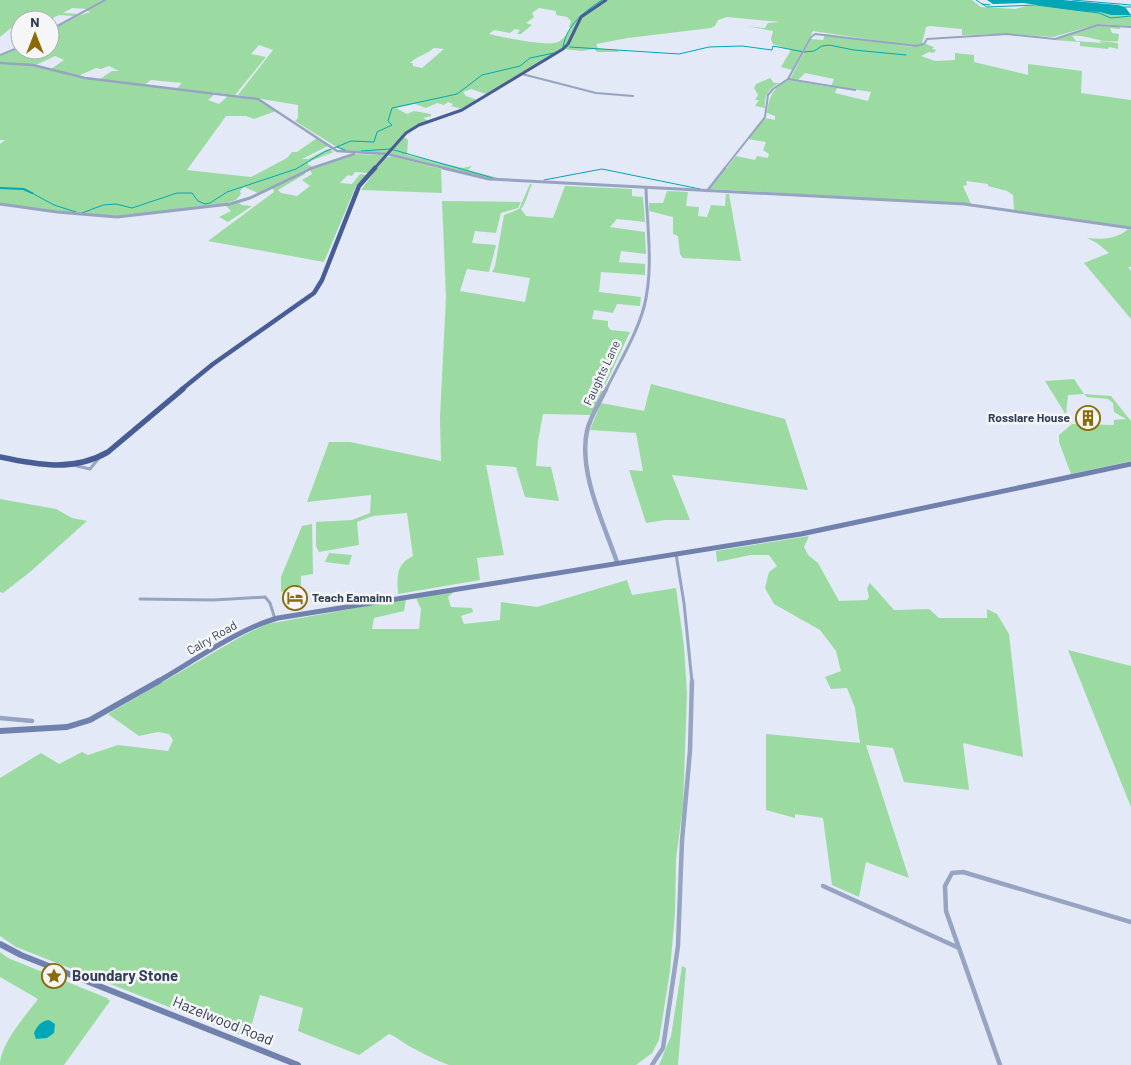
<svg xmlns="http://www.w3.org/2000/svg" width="1131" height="1065" viewBox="0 0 1131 1065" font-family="Barlow,sans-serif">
	<rect width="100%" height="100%" fill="#e3e9f7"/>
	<g fill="#9bdba1" fill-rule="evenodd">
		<polygon points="0,0 103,0 87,9 72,8 63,13 78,14 75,16 59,15 49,20 20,20 20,29 11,28 0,37"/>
		<path d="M106 0H972L981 7 1015 9 1026 6H1043L1100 12 1111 15H1131V26L1099 24 1053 37 1008 34 962 35V29L930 26 926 27 922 44 912 46 813 31 792 70 781 67 791 50 773 44 771 39 773 31 747 26 765 28 768 23 780 22 727 17 718 20 715 26 711 28 628 38 596 44 598 48 617 50 619 52H597L594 49 582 51 563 49 486 94 471 89 463 92 466 96 477 100 462 109 451 106 453 104 448 102 444 105 437 103 426 108 415 104 396 108 407 114 414 111 431 114V116L423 118 429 121C406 128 403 136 387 153L343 151 295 121 298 118V105L238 95 273 50 259 45 251 54 266 57 235 95 177 88 182 83 151 80 144 85 100 79 112 71H119L109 66 101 69 96 68 78 76 51 69 64 60 55 56 36 65 0 62V56L20 48V50H50V31L80 15 91 12 87 11ZM539 8 556 11V15L567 17 571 21 569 27H571C568 33 564 39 558 42 547 47 502 37 489 34L494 30 510 33 515 29 520 30 517 34H521L532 25 526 23 534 17 532 13ZM434 48 444 49 422 68 413 66V63H410C417 56 426 55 434 48Z"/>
		<path d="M1101 25 1120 26V29L1110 28 1112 33 1119 34 1118 41C1102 44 1087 34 1072 36L1076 41 1102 43 1099 41 1118 43V49L1109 47 1108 49 1080 46V42L1054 40Z"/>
		<path d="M825 34 912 47 926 44 934 47 932 49 936 50 934 53 929 52 921 56 935 61 955 60V53L974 55V62L1028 75V64L1082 71 1081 93 1131 100V227L1014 210 1013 195 1007 191 988 186V184L966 181 967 185 963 186 971 204 710 189 736 156 755 160 757 156 768 158 769 154 763 150 766 142 748 139 765 118 775 120V116L767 113C769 96 773 88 788 80L837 88 835 93 868 101 871 92 831 86 834 79 805 73 798 80 790 79 811 39 823 40Z"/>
		<polygon points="0,64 32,65 77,77 215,94 208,100 219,104 228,96 256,99 276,111 254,119 246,116 226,116 187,170 251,177 287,158 292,152 297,152 317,138 328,146 302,159 308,159 328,149 334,152 308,162 308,165 312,166 258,193 244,187 240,191 241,194 236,200 227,203 126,216 86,215 0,203 0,144 5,140 0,140"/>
		<path d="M770 78 774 83H780C769 88 764 95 765 108L755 106 759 100H755L758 95 754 88 756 84Z"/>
		<polygon points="404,137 408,140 407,155 463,168 472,166 468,170 506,180 491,179 390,153"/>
		<polygon points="355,154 385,155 368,173 355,172 352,176 348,175 340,183 352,184 360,174 367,175 356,186 324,262 208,241 274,192 273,191 274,190 271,188 305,172 305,174 278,190 281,193 297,196 310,186 302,180 312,174 310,169"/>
		<polygon points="392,156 441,169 442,193 361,190 385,158"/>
		<path d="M530 184H532C528 192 527 201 521 209L526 216 553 218 565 186 632 189V196L643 197 645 222 617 219 610 227 645 232 646 254 621 251 619 262 645 264V275L601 272 599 292 641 297 640 306 617 304 613 313 594 310 592 319 608 321V327L611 330 630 332 591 415 543 414 538 441 536 466 551 467 559 501 525 497 516 467 486 465 504 555 477 558 480 580 398 594C397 576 396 564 413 556L407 513 373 516 357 522 359 545 319 552 316 546V522L352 520 370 513 371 495 307 502 329 442H350L441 461 440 417 446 297 442 201 521 202 518 208 501 213 496 233 475 231 472 243 496 245 489 272 467 269 460 291 525 302 530 278 492 272 495 266 504 215 519 209Z"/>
		<polygon points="667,191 688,192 686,206 699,207 698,216 707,217 711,205 725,206 726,194 729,194 741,261 683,258 680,254 678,236 673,234 673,217 649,211 649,203 663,203"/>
		<polygon points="239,203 242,205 252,206 228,222 219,217 231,211 225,205"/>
		<path d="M1128 229 1131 230V267H1128L1131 271V319L1084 263 1109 253 1097 243 1087 238C1100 240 1118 239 1128 229Z"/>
		<polygon points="1074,379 1084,394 1111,396 1131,421 1131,461 1071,474 1059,442 1059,435 1072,424 1114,425 1114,420 1126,419 1114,412 1113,403 1108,399 1087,397 1084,394 1068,395 1066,415 1045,381"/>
		<polygon points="651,384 785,419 808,490 672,475 690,520 665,520 646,523 629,470 643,471 636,433 590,430 601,403 644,411"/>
		<polygon points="0,499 56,509 72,518 87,521 30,572 3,593 0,592"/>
		<polygon points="312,524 313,574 301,576 301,586 281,592 281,577 302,526"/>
		<polygon points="809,536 804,547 808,555 818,563 839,601 867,600 869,597 867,588 870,583 894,610 929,609 939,618 987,618 987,609 997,614 1009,634 1023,757 963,743 969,790 904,782 893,748 866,745 909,878 866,862 859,897 832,885 823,818 795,814 795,818 766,810 766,734 860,743 855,708 847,688 831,689 825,677 841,671 836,651 820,630 774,604 765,588 769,572 777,566 769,555 751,555 717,562 716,551"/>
		<polygon points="329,553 352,555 349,565 325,562"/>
		<path d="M627 580 632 595 676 588 684 647 687 693 683 806 676 859 675 912 670 971 659 1040 652 1053 636 1065H449C435 1060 422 1053 409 1046 402 1042 397 1037 389 1034L359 1055 298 1031 303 1008 260 995 248 1038 16 947 0 936V778L41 753 59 764 82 752 88 755 118 745 168 751 173 740 169 734 158 732 139 736 108 714 242 636 267 624 406 599 404 611 374 618 372 629H419L421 609 416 598 455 591 448 597 451 607 472 608 473 612 461 616 464 624 500 620 501 602 537 607Z"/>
		<polygon points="1068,650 1131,666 1131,807"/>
		<path d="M0 952 8 958 107 998 110 1001 64 1065H0C0 1044 26 1015 38 999L0 977Z"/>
		<polygon points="682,966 686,968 678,1065 659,1065 671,1036"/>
	</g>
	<g fill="#00a7b7">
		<polygon points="987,0 1063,0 1118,5 1125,7 1131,15 1111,15 1100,12 1080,11 1023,3 993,4"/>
		<path d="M49 1020 55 1024 54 1033 47 1038 36 1039 34 1033C37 1026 41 1021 49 1020Z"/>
	</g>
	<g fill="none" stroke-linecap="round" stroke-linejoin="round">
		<g stroke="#00a7b7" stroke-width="1">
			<polyline points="976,0 987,7 1036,5 1099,13 1111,18 1131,16"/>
			<polyline points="1072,0 1131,5"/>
			<polyline points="982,4 990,5"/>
			<polyline points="1125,7 1131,7"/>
			<path d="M563 47C567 24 584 12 602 0"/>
			<polyline points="570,47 679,54 709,47 742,46 772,50 773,46 804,52 814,51 822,46 829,45 854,50 906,55"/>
			<polyline points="337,147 345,150"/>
			<polyline points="394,150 493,178"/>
			<polyline points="361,151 390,149"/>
			<polyline points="544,180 602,169 700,189"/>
			<polyline points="32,193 54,205 76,212"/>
			<polyline points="82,213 103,205 116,204 132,208 177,193 192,193 198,201 205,204 210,203 227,192 296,169 324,152 351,141 374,142 377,132 392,125 388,121 392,108 457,94 482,75 520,66 530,58 554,53"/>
		</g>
		<polygon fill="#00a7b7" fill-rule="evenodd" points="0,187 24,188 34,193 32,194 23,190 0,189"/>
		<g stroke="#97a4c1" stroke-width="2">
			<polyline points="50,30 105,0"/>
			<polyline points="0,55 20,47"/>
			<polyline points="522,74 596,93 633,96"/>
			<polyline points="788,79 855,90"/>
			<polyline points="724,169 765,117 768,95 773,89 788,79 811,37 815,34 916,46 924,44 927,39 1007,34 1055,39 1098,25 1131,27"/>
		</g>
		<polyline stroke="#97a4c1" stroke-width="2.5" points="707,191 725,168"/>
		<g stroke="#97a4c1" stroke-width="3">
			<polyline points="73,465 90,469 99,458"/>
			<polyline points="676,554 684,603 692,682"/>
			<polyline points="140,599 213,600 265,597 270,603 275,619"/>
		</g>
		<g stroke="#97a4c1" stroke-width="4.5">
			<polyline points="0,718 32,721"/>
			<polyline points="823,886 959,948"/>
			<polyline points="652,1065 663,1048 678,946 682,841 690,751 692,681"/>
			<polyline points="1000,1065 946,911 945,886 952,873 963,872 1131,922"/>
		</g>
		<g stroke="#97a4c1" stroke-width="2.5">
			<polyline points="0,63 33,65 85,78 258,99 337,151 388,154 448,169"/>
			<polyline points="309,169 354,154"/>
		</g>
		<g stroke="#97a4c1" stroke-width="3">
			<polyline points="443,168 489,179 964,204 1131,228"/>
			<polyline points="0,204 57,212 117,217 230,204 250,198 312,168"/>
			<path d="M606 390C619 363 636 336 644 307 654 269 647 227 646 188"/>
		</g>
		<path stroke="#97a4c1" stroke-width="4.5" d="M606 389C600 402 590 417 587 431 578 472 604 524 617 562"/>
		<path stroke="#6f81ac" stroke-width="5" d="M157 682C192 662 240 628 278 618L801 534 1131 464"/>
		<g stroke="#6f81ac" stroke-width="6">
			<polyline points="0,731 67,727 90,720 159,681"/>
			<polyline points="0,944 21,955 298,1065"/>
		</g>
		<polyline stroke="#485d95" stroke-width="3" points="374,169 406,133 419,125 462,110 563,49 568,44 581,17 606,0"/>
		<polyline stroke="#485d95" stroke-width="4.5" points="181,390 213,364 314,293 322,280 359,186 375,168"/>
		<path stroke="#485d95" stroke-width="5.5" d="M0 457C38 465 73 472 108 452L183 389"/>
	</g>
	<defs>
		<symbol id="building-ring" viewBox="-11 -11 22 22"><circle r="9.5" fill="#f6f6f6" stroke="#8a6a09" stroke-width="1.5"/><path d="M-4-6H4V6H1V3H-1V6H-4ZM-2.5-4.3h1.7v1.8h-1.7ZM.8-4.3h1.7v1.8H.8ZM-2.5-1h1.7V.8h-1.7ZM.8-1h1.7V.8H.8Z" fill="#8a6a09"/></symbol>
		<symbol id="hotel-ring" viewBox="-11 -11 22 22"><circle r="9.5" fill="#f6f6f6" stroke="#8a6a09" stroke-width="1.5"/><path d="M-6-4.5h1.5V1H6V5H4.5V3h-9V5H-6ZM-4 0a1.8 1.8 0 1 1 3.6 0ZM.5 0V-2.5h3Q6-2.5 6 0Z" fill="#8a6a09"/></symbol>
		<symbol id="sight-ring" viewBox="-11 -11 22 22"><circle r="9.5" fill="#f6f6f6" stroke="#8a6a09" stroke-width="1.5"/><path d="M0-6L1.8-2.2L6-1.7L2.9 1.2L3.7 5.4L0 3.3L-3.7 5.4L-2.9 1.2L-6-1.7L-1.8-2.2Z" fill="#8a6a09"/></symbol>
	</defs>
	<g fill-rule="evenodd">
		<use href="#building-ring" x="1074" y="404" width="28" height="28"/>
		<use href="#hotel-ring" x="281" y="584" width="28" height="28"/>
		<use href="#sight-ring" x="40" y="962" width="28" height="28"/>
	</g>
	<g text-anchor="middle" stroke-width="5" stroke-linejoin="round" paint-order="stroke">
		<g font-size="12" fill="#313c58" stroke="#f6f6f6">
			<text transform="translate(602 373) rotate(-65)" y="4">Faughts Lane</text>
			<text transform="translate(212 638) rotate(-30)" y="4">Calry Road</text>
		</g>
		<g font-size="12" font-weight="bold" fill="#313c58" stroke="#f6f6f6" text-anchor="end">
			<text x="1070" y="422">Rosslare House</text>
			<text x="312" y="602" text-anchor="start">Teach Eamainn</text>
		</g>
		<g font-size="15" font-weight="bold" fill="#313c58" stroke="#f6f6f6" text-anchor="start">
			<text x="72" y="981">Boundary Stone</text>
		</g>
		<g font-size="15" fill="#313c58" stroke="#f6f6f6">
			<text transform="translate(223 1021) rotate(22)" y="5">Hazelwood Road</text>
		</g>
	</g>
	<g transform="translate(35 35)"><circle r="24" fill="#f6f6f6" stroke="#a7acb7"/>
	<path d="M0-4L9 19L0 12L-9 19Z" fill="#8a6a09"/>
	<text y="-8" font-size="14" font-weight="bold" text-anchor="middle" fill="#313c58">N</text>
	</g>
</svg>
